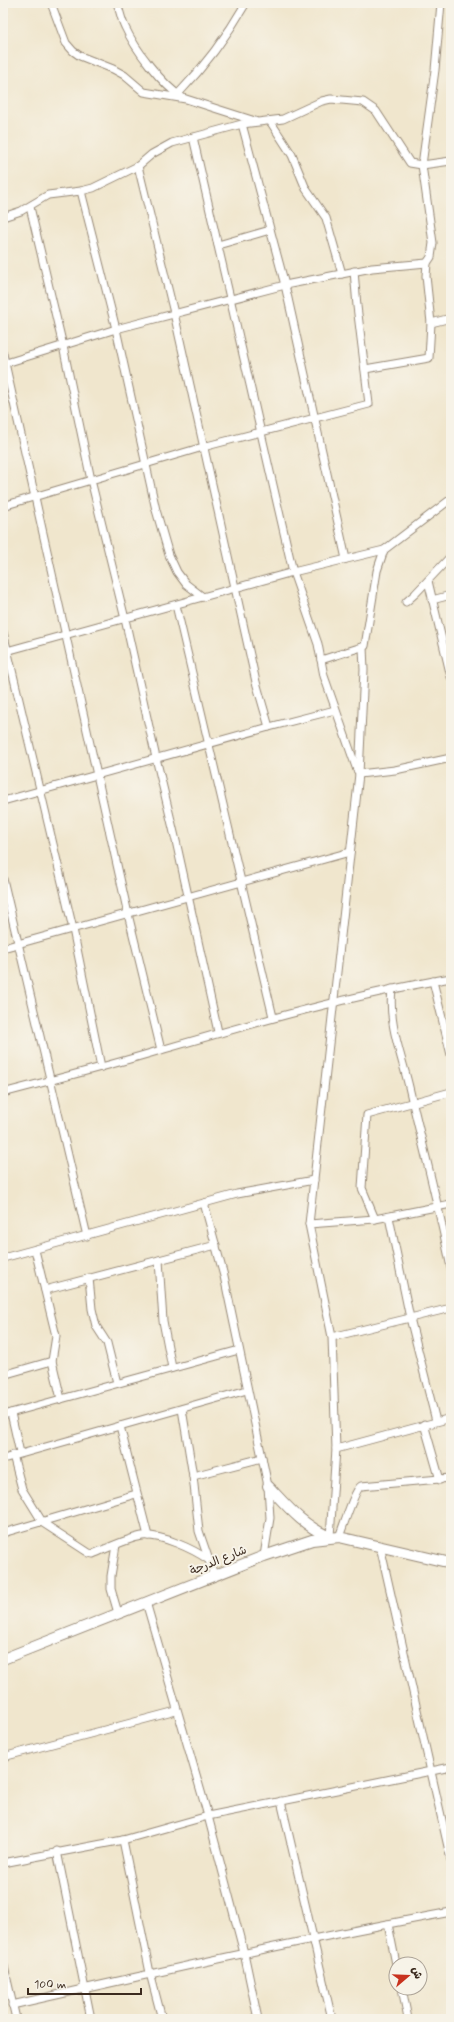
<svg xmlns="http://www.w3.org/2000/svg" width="454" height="2022" viewBox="0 0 454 2022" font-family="Mynerve,'Playpen Sans Arabic',sans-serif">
	<rect width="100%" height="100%" fill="#f7f3e8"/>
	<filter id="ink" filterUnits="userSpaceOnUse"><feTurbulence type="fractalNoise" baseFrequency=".025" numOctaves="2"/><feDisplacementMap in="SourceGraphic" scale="8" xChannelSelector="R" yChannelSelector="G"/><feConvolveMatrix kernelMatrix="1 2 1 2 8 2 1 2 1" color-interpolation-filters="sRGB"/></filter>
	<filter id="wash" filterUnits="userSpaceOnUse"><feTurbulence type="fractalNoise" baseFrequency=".012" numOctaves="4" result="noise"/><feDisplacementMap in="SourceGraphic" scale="16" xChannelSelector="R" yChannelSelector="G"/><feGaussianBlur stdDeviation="0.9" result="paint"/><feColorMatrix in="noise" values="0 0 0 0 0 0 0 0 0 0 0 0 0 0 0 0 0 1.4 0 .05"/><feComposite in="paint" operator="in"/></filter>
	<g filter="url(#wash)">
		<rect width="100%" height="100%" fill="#f0e6cd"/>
	</g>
	<g filter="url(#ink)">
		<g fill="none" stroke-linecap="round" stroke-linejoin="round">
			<defs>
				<g id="street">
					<polyline points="51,3 66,43 73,51 80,56 113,69 124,75 144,92 186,99 255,121"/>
					<path d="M117 3C120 11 121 19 125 27 135 49 162 85 183 98"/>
					<path d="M178 94C204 67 227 36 246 3"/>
					<polyline points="270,121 292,155 306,189 326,218 342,274"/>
					<polyline points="242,124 285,285 346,559"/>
					<polyline points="193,137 293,572 318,644 324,676 357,770"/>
					<polyline points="138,166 174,313 256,682 269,727"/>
					<polyline points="81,191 116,329 156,510 169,555 177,572 186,584 203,597"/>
					<polyline points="30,207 63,346 91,480 125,619 156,758 176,841 218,1032"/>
					<polyline points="3,217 21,211 48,195 81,191 93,188 138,166 152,154 172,143 242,124 283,119 322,101 331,99 363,102 376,111 410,163 422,165 451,161"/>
					<polyline points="218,245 270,230"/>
					<polyline points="431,323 451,318"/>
					<polyline points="3,354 128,914 161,1050"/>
					<polyline points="3,364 116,329 285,285 372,268 427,263"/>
					<polyline points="365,369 429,358 431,323 426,276 427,263 431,257 433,243 422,165 435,70 441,3"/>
					<polyline points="3,506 203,447 369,404 357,306 354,271"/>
					<polyline points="428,581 451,677"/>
					<polyline points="432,600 451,595"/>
					<polyline points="406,602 415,594 451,556"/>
					<polyline points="176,605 273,1017"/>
					<polyline points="3,632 73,929 101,1067"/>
					<polyline points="3,652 293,572 384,550 451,499"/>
					<polyline points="321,660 365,646 377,571 384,550"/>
					<polyline points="359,774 395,770 451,758"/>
					<polyline points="3,801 269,727 335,710"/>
					<polyline points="3,879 87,1236"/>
					<polyline points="3,948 350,852"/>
					<polyline points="433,981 451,1055"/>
					<path d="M392 989C388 1024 401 1053 409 1087 423 1147 439 1207 451 1268"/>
					<path d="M3 1093C56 1079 108 1066 161 1050 257 1022 352 995 451 978"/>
					<polyline points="204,1203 224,1276 268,1486 270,1518 264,1556"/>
					<polyline points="389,1217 410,1318 436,1421"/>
					<polyline points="375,1219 362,1188 367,1115 451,1092"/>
					<polyline points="309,1224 375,1219 451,1204"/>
					<polyline points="35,1250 56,1336 52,1361 61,1399"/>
					<polyline points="3,1258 237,1194 314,1180"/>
					<polyline points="159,1260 163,1321 172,1368"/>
					<polyline points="89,1278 92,1309 96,1326 107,1343 117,1383"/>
					<polyline points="45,1290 216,1245"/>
					<polyline points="332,1337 451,1308"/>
					<polyline points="3,1375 52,1361"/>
					<polyline points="182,1409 193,1476 199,1531 214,1575"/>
					<polyline points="11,1413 20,1453"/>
					<polyline points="3,1415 239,1350"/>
					<polyline points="424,1424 440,1480"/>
					<polyline points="120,1426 148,1536"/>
					<polyline points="336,1449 451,1418"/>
					<path d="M13 1455 22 1489 43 1523 89 1553 93 1554C108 1548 126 1539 142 1536 161 1534 193 1549 209 1560"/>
					<polyline points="3,1459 247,1390"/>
					<polyline points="193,1476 262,1458"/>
					<polyline points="3,1533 136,1494"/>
					<polyline points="330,1537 336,1449 332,1337 309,1224 359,774 364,670 363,647"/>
					<path d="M339 1537C343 1527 355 1489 361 1486L451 1478"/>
					<polyline points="116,1545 111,1576 111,1589 118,1613"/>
					<polyline points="380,1546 451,1860"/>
					<polyline points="146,1602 208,1816 244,1953 258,2019"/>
					<polyline points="3,1757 176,1711"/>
					<polyline points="281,1801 332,2019"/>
					<polyline points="123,1840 150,1973 162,2019"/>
					<polyline points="57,1851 91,2019"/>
					<polyline points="3,1863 123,1840 208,1816 451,1767"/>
					<polyline points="388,1924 396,1964"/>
					<polyline points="3,1962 16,2019"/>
					<polyline points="402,1988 408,2019"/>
					<path d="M12 2005C158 1972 304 1939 451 1912"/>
				</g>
				<g id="secondary">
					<path d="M268 1486C287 1506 303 1526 330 1537"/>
					<polyline points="3,1659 264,1556 312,1540 339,1537 451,1563"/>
				</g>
			</defs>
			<use href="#street" stroke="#968876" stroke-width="9"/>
			<use href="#secondary" stroke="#968876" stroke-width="12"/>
			<use href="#street" stroke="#fff" stroke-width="7"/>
			<use href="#secondary" stroke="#fff" stroke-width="10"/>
		</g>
	</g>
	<g text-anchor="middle" stroke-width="4" stroke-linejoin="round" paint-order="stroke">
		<g font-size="12" fill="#3b2a1e" stroke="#f7f3e8">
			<text transform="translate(218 1560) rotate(-22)" y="4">شارع الدرجة</text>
		</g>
	</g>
	<rect width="454" height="2022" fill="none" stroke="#f7f3e8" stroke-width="16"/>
	<g transform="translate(408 1976) rotate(71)"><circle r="19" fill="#f7f3e8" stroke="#aca397"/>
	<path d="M0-3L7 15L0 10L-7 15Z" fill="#c8321e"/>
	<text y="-6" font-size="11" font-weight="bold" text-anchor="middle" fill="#3b2a1e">ش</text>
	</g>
	<path d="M28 1988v6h113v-6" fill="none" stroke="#3b2a1e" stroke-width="2"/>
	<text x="34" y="1988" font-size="12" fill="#3b2a1e" stroke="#f7f3e8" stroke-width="3" paint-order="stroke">100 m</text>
</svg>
